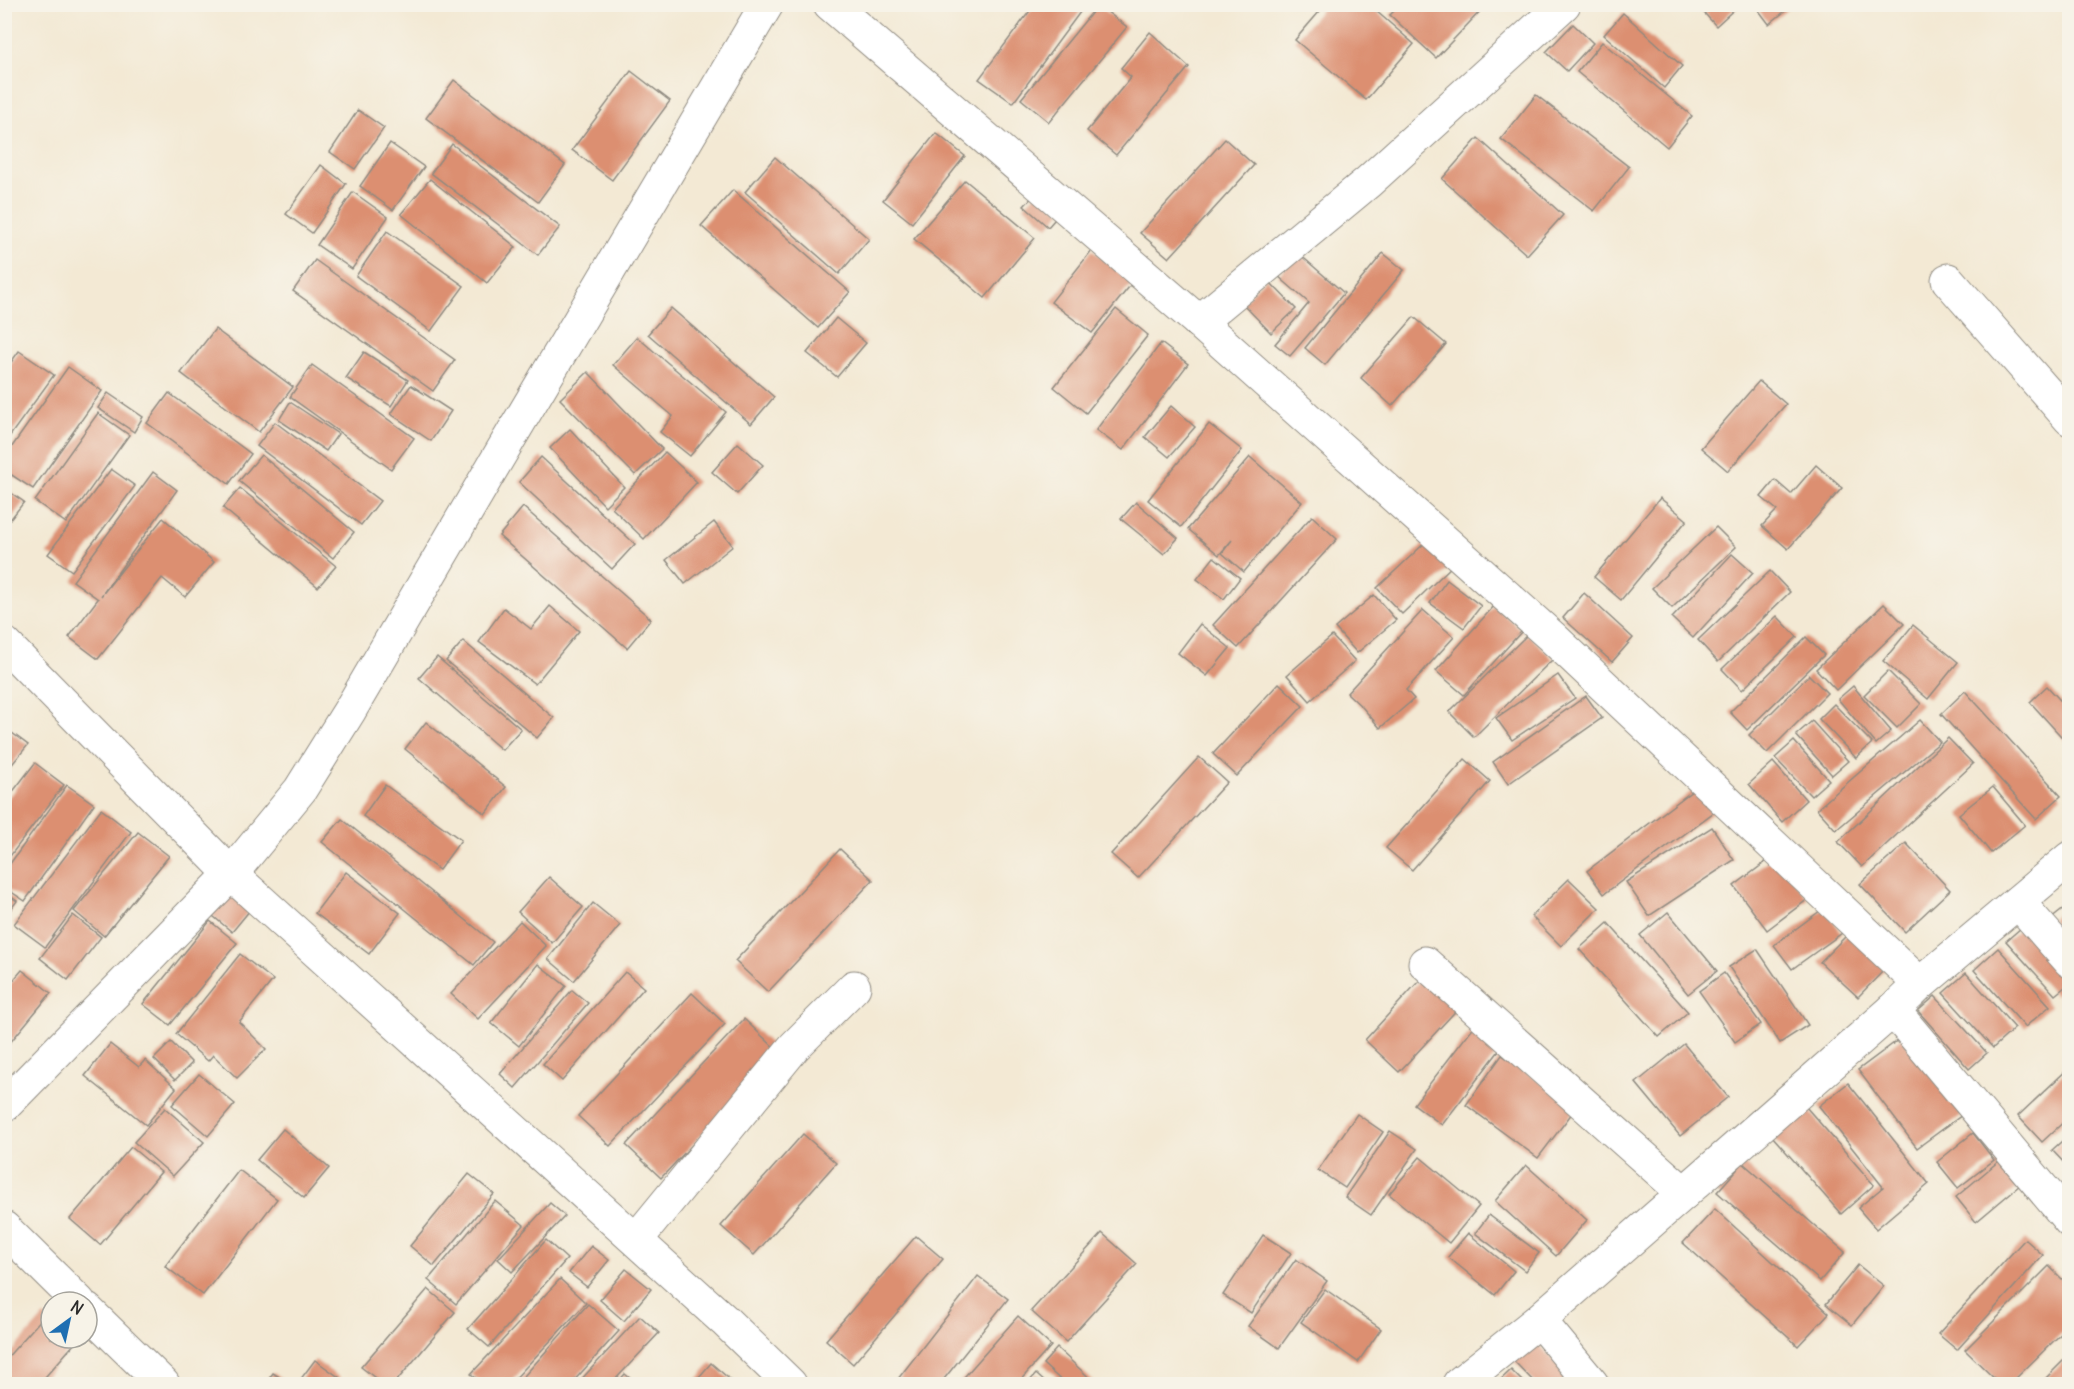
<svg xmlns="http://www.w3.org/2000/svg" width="2074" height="1389" viewBox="0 0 2074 1389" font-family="Delius,sans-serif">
	<rect width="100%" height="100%" fill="#f7f3e8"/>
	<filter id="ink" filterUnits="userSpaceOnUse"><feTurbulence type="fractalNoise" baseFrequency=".0167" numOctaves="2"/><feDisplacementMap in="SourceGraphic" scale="12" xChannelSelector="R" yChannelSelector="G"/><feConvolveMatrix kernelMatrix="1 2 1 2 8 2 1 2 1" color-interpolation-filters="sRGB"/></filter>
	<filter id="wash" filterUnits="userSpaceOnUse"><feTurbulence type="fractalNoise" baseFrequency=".008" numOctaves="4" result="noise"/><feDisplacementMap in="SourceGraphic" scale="24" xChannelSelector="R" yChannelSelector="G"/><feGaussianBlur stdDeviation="1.35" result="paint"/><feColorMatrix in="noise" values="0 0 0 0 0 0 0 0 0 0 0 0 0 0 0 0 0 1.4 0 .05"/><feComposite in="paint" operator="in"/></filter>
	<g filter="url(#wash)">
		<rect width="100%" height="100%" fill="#f3e9d4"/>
		<g id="blocks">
			<g fill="#dc8f71">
				<polygon points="1035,4 1086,4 1013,103 979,79"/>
				<polygon points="1326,4 1368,4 1414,44 1366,100 1295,40"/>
				<polygon points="1696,4 1740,4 1716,26"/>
				<polygon points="1754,4 1794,4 1769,24"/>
				<polygon points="1098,5 1127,27 1049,122 1021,99"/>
				<polygon points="1400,5 1486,5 1436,58 1390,15"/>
				<polygon points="1623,13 1682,66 1664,88 1604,35"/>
				<polygon points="1573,24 1593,43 1567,71 1546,52"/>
				<polygon points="1150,32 1189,67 1116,155 1087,131 1131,77 1121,68"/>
				<polygon points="1602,42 1692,116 1667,147 1577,72"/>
				<polygon points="631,71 670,101 612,180 572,150"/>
				<polygon points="454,80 565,165 538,202 426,118"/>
				<polygon points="1536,95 1629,167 1594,211 1501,139"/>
				<polygon points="358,110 384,128 355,169 330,152"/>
				<polygon points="936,133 965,156 912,223 883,200"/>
				<polygon points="1478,138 1563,215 1527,255 1442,179"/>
				<polygon points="1225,139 1254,165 1169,258 1140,233"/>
				<polygon points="390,143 424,167 393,210 360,186"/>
				<polygon points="452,144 560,227 538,255 431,173"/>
				<polygon points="775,157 869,239 839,274 745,192"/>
				<polygon points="321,165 346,184 312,233 286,214"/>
				<polygon points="430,179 516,247 487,283 401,214"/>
				<polygon points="965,180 1035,238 985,298 914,239"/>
				<polygon points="733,190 850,292 818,328 701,226"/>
				<polygon points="353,192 388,217 352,269 317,245"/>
				<polygon points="1037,192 1061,212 1048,227 1024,206"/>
				<polygon points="387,231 464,286 431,331 356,276"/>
				<polygon points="1092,250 1133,282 1092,333 1051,302"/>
				<polygon points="1298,253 1344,293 1290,356 1275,344 1309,303 1278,276"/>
				<polygon points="1383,253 1404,270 1325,365 1305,348"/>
				<polygon points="315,260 455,360 433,391 293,291"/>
				<polygon points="1266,278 1296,309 1271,333 1242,303"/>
				<polygon points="671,308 774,397 751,424 648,334"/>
				<polygon points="1116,309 1148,335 1086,413 1054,387"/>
				<polygon points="1414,317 1446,344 1392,406 1361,378"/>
				<polygon points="836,318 866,343 837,377 807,353"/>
				<polygon points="215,329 293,387 259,432 181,373"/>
				<polygon points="637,337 726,412 690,456 660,432 673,416 613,365"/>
				<polygon points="1161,343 1188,364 1123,450 1096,430"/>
				<polygon points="19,351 54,375 4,444 4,372"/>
				<polygon points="364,352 408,380 391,406 346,378"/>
				<polygon points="312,365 414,438 391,469 290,397"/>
				<polygon points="68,367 102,391 33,489 4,470 4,458"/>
				<polygon points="588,372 662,449 635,475 560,399"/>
				<polygon points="1759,381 1786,404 1728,471 1701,448"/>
				<polygon points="411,385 451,411 431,441 391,414"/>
				<polygon points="108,393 143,417 134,432 98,408"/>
				<polygon points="169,393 251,454 229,484 147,423"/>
				<polygon points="290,402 338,434 326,451 279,420"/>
				<polygon points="1171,406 1195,427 1169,457 1145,437"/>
				<polygon points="98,413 129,435 66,523 35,501"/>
				<polygon points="275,422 380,501 361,525 257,446"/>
				<polygon points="1209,424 1242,450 1181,527 1148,500"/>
				<polygon points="570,429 624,487 605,506 550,448"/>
				<polygon points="738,443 763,465 737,494 712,472"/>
				<polygon points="665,452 697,482 644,539 612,508"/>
				<polygon points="261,455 354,532 333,558 239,481"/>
				<polygon points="541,457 635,544 612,569 519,482"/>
				<polygon points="1250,457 1302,502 1244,572 1222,553 1232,540 1219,555 1188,529"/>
				<polygon points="1816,465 1842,488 1788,549 1762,526 1777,510 1761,497 1775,480 1791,494"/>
				<polygon points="111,469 135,486 72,571 48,554"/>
				<polygon points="153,472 177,490 101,596 163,518 214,562 185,597 162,578 98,659 69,637 98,599 73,581"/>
				<polygon points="4,488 24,502 6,525 4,524"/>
				<polygon points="240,488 336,566 318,587 223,508"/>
				<polygon points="1660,498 1687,520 1621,600 1594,577"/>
				<polygon points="1136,502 1178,538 1164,554 1121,519"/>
				<polygon points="523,507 651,619 627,648 499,536"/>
				<polygon points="1312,516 1337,539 1238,648 1213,625"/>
				<polygon points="714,522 733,546 685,584 666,560"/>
				<polygon points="1716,527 1736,547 1672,608 1652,588"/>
				<polygon points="1430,538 1454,564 1402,614 1377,588"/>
				<polygon points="1732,554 1753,573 1693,638 1672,618"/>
				<polygon points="1214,557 1240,578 1224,599 1197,579"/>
				<polygon points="1770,571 1790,592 1718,662 1698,640"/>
				<polygon points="1447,580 1481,606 1464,628 1430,603"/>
				<polygon points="1584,593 1633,638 1612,662 1563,618"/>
				<polygon points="1374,595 1396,620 1357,653 1335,628"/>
				<polygon points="1884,604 1904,624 1836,690 1816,669"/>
				<polygon points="550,606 579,631 535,684 479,642 504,608 531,629"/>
				<polygon points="1494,606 1522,631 1464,695 1436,671"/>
				<polygon points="1423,610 1454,637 1406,690 1414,699 1380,728 1363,708 1347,693"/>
				<polygon points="1777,616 1797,637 1742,690 1722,669"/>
				<polygon points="1200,624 1230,648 1207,676 1178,653"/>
				<polygon points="1913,625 1958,662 1928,699 1883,661"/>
				<polygon points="1528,634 1553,659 1474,737 1449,712"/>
				<polygon points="1332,636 1355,661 1310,701 1287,675"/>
				<polygon points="1806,637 1824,655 1747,730 1730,712"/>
				<polygon points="463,641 554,718 537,738 446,661"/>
				<polygon points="437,657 521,729 502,750 419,678"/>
				<polygon points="1888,671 1921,704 1897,728 1864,695"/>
				<polygon points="1558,675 1575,698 1512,740 1496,718"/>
				<polygon points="1809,675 1827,693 1767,753 1749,735"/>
				<polygon points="1279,683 1303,706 1237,776 1213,754"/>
				<polygon points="1853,686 1891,731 1876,744 1838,699"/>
				<polygon points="2047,686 2070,711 2070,746 2030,702"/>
				<polygon points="1965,691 2061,796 2036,819 1941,714"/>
				<polygon points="1586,696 1602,718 1508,784 1493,762"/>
				<polygon points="1834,704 1872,743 1856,758 1819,719"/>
				<polygon points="1920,720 1940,742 1836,830 1817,809"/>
				<polygon points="1812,721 1848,761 1832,775 1796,735"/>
				<polygon points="426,722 506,787 485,814 405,749"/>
				<polygon points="4,727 28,745 4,774"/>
				<polygon points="1948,738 1973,764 1862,867 1838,842"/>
				<polygon points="1794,741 1829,780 1811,796 1775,758"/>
				<polygon points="1199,757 1227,782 1138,878 1111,854"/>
				<polygon points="1465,759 1490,781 1412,870 1386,848"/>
				<polygon points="1773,762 1806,800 1782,822 1749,784"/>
				<polygon points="35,763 64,785 4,864 4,803"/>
				<polygon points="67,785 94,804 25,901 4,887 4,872"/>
				<polygon points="385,785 461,840 439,870 363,816"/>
				<polygon points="1993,787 2025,825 1991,853 1959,814"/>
				<polygon points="1696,788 1714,812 1604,894 1587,871"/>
				<polygon points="101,809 131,832 45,947 14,924"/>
				<polygon points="342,819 493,942 474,965 322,842"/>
				<polygon points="1712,827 1734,860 1649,916 1626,882"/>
				<polygon points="138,832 169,856 104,936 74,911"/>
				<polygon points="1906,843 1950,890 1905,932 1860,884"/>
				<polygon points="840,849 873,880 768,992 735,961"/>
				<polygon points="1775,855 1808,899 1767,930 1734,886"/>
				<polygon points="346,872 400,913 369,954 315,913"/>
				<polygon points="549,877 583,907 552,943 518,912"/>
				<polygon points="1569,879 1599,908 1561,946 1531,916"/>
				<polygon points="225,890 250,910 232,932 208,912"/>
				<polygon points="4,892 17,901 4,918"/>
				<polygon points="593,903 620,925 574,981 548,959"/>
				<polygon points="2070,904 2070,943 2051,919"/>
				<polygon points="1824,908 1842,933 1792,969 1774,945"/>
				<polygon points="1668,912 1717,971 1688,994 1640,935"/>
				<polygon points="73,915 101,937 68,980 40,958"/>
				<polygon points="210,921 237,943 170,1025 143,1004"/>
				<polygon points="520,921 546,946 478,1019 451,994"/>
				<polygon points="2028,922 2070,970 2070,983 2055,995 2006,941"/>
				<polygon points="1608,923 1688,1012 1659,1037 1579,949"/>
				<polygon points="1848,934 1885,969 1858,997 1820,962"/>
				<polygon points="1998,948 2050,1006 2025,1027 1974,970"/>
				<polygon points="1757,949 1808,1025 1780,1043 1729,967"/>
				<polygon points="240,954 273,980 239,1022 266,1049 237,1078 213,1055 208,1061 176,1034"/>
				<polygon points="538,964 566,986 519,1046 491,1023"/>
				<polygon points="22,970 51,993 4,1050 4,991"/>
				<polygon points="1429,970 1464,1002 1399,1072 1365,1040"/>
				<polygon points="625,972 644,988 562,1081 543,1064"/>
				<polygon points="1724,973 1761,1024 1735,1042 1699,991"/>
				<polygon points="1966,973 2015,1028 1993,1048 1943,993"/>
				<polygon points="572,990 588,1003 515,1088 500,1074"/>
				<polygon points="692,993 725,1024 610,1146 578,1116"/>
				<polygon points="1935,996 1987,1053 1969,1069 1918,1011"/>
				<polygon points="744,1019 779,1052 661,1178 626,1145"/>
				<polygon points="1478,1021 1505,1043 1442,1125 1414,1104"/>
				<polygon points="1902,1037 1962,1115 1917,1148 1858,1070"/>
				<polygon points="171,1042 192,1063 175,1080 154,1059"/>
				<polygon points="110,1044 139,1067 145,1060 176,1088 146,1125 85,1076"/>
				<polygon points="1684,1044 1728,1097 1680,1136 1636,1083"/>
				<polygon points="1502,1055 1576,1108 1538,1158 1466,1105"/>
				<polygon points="2070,1067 2070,1116 2042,1142 2018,1116"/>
				<polygon points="199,1074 235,1104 208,1136 172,1105"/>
				<polygon points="1848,1083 1929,1184 1876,1229 1858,1208 1883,1187 1819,1106"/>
				<polygon points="1806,1107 1874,1185 1841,1214 1772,1136"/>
				<polygon points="165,1108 204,1142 173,1176 134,1142"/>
				<polygon points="1357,1114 1383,1132 1345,1188 1318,1170"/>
				<polygon points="283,1129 329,1168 304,1198 257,1160"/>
				<polygon points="1390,1131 1417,1149 1371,1215 1345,1197"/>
				<polygon points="1973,1133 1994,1160 1958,1188 1937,1162"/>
				<polygon points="803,1134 836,1163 754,1255 721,1226"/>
				<polygon points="2070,1134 2070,1169 2052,1150"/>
				<polygon points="131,1147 161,1172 100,1245 70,1219"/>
				<polygon points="1420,1157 1479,1206 1449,1243 1389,1194"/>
				<polygon points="2000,1160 2020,1185 1976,1222 1956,1197"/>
				<polygon points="1743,1163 1845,1252 1820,1281 1717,1192"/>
				<polygon points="1526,1165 1587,1220 1556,1256 1495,1201"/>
				<polygon points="239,1170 277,1199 203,1295 165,1266"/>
				<polygon points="469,1174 494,1194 434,1266 410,1246"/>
				<polygon points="495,1201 524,1225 456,1304 428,1280"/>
				<polygon points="550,1203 565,1216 512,1272 498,1259"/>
				<polygon points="1715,1209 1829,1313 1798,1346 1683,1243"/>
				<polygon points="1489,1215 1539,1253 1525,1271 1475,1233"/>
				<polygon points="1102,1233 1137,1264 1066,1342 1031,1311"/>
				<polygon points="1468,1233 1514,1271 1495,1295 1448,1257"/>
				<polygon points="1263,1235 1291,1253 1251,1313 1223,1295"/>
				<polygon points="916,1236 943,1259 853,1364 826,1340"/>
				<polygon points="2025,1239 2043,1255 1957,1350 1938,1334"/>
				<polygon points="546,1240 567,1259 489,1347 468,1329"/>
				<polygon points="591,1246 609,1260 587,1287 569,1273"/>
				<polygon points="1296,1259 1327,1281 1279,1348 1248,1326"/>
				<polygon points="1858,1265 1884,1286 1852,1325 1826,1304"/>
				<polygon points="2049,1266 2070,1287 2070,1325 2010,1384 2000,1384 1965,1350"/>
				<polygon points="626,1269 651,1289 624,1321 600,1300"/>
				<polygon points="978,1276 1008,1299 940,1384 894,1384"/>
				<polygon points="560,1279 586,1303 510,1384 483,1384 471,1374"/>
				<polygon points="428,1289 455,1312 394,1384 383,1384 361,1367"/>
				<polygon points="1325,1289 1381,1329 1358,1362 1301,1322"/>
				<polygon points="588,1304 619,1331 571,1384 517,1384"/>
				<polygon points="44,1316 51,1322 51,1338 69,1338 75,1343 39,1384 8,1384 5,1381 5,1360"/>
				<polygon points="640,1316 659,1333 611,1384 577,1384"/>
				<polygon points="1018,1316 1051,1346 1017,1384 958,1384"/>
				<polygon points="1536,1341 1576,1384 1536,1384 1514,1361"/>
				<polygon points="1057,1348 1095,1383 1065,1384 1043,1364"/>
				<polygon points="2067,1357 2070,1359 2070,1384 2040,1384"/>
				<polygon points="315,1360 340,1378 335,1384 297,1384"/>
				<polygon points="711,1363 735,1384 693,1384"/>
				<polygon points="1511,1370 1525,1384 1496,1384"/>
				<polygon points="273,1373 290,1384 265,1384"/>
				<polygon points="625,1374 637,1384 616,1384"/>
				<polygon points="1036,1374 1047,1384 1027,1384"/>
			</g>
		</g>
	</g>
	<g filter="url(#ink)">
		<use href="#blocks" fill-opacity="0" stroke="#8f8a80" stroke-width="1.5"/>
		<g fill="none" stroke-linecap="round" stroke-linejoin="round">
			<defs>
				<g id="street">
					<polyline points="830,4 1199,322 1551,636 1920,984"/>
					<polyline points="1948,280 2070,419"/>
					<polyline points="1199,322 1368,182 1564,4"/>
					<polyline points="4,643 231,874 725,1321 790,1384"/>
					<polyline points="2018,902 2070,961"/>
					<polyline points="1425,963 1684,1193"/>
					<polyline points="1893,1010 2070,1221"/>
					<polyline points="4,1106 231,874 300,790 350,710 492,468 767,4"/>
					<polyline points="4,1228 79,1302"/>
					<polyline points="636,1240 794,1047 854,987"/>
					<polyline points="87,1310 163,1384"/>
					<polyline points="1539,1320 1592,1384"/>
					<polyline points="1459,1384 1539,1320 1893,1010 1920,984 2070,858"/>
				</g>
			</defs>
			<use href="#street" stroke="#8f8a80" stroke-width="35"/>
			<use href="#street" stroke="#fff" stroke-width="33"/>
		</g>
	</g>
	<rect width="2074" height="1389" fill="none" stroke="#f7f3e8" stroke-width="24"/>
	<g transform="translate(69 1320) rotate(33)"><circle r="28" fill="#f7f3e8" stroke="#a5a39c" stroke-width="1.5"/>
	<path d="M0-4.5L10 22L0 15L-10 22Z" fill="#1f6fb2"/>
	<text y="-9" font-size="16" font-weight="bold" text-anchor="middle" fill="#2b2b2b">N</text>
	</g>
</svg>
